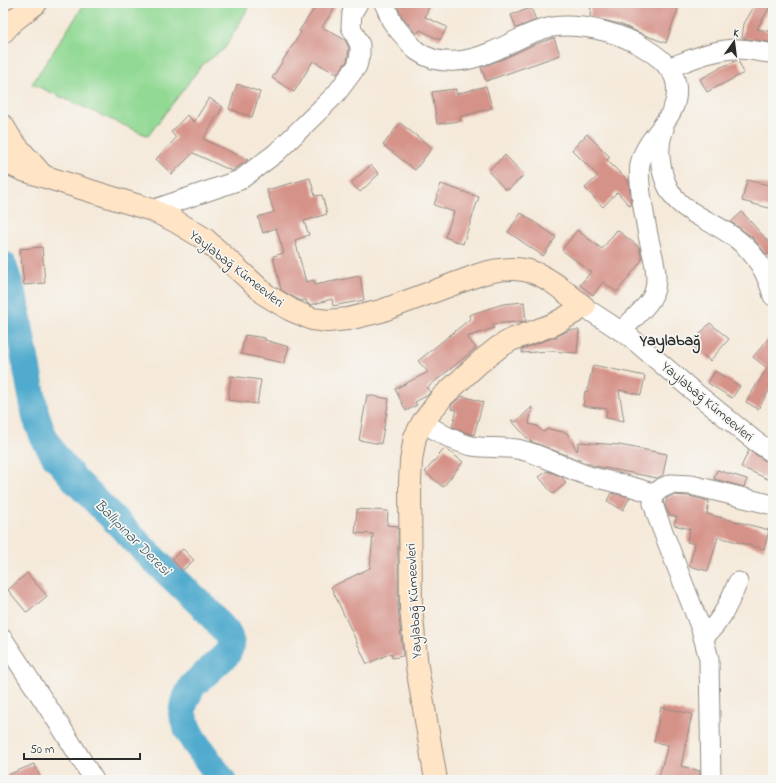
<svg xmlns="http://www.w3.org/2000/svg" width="776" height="783" viewBox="0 0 776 783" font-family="'Indie Flower',sans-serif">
	<rect width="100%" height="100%" fill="#f6f6f2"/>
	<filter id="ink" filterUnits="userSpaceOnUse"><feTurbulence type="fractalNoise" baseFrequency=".025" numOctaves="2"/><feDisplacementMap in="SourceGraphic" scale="8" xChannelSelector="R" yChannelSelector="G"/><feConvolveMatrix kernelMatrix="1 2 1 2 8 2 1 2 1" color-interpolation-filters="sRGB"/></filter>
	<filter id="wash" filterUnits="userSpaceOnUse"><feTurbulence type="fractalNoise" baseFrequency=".012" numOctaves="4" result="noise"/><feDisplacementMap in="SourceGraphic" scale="16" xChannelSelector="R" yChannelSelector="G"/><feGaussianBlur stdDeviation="0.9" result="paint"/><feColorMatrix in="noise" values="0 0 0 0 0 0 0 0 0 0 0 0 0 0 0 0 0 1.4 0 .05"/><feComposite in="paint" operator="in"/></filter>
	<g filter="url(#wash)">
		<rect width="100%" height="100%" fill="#f5e9d9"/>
		<polygon fill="#92d994" stroke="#5e8260" points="85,3 251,3 225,48 202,65 148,136 32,84"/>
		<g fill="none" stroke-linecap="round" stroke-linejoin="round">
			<polyline stroke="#51abce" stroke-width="28" points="3,265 14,299 36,417 44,438 55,456 77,482 131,536 150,556 207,610 228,634 231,645 227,654 192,686 184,703 182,714 188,730 194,741 222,780"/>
		</g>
		<g id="blocks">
			<g fill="#d59288">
				<polygon points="318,3 338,3 322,27 345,40 349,48 347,61 337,74 313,61 294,92 272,78 301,32 299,31"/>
				<polygon points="400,3 430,3 425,17 447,27 440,40 420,30 418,33 415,32 401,15 398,8"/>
				<polygon points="591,3 680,3 666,43 647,36 620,24 590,17"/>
				<polygon points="756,3 772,3 757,29 773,32 773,43 742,38 744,24"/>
				<polygon points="531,8 536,20 516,28 511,15"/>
				<polygon points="554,38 560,55 486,81 481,67 503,59 533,45"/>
				<polygon points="738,60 744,73 707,92 700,79 719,69 719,68"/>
				<polygon points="237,84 260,92 252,117 229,109"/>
				<polygon points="486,86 492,108 460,117 460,121 437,124 432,92 456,89 456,94"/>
				<polygon points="209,98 223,107 203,139 248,160 232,171 193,153 172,174 156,159 176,138 171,132 187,115 194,122"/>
				<polygon points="400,123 432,148 415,170 383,145"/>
				<polygon points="587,134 610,157 607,160 629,182 631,204 630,206 617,192 603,207 585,188 598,176 572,150"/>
				<polygon points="505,155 524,175 509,189 505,189 488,171"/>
				<polygon points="371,165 379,174 360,192 351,183"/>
				<polygon points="310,178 315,196 322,195 327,214 304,221 309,235 295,240 306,282 314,280 315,285 360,276 364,300 333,306 332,299 311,305 307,303 306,300 301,301 281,290 273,256 284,253 276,228 263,233 258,217 274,212 267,190"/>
				<polygon points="747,180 773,186 773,209 742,201"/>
				<polygon points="441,184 479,197 463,244 445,237 454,212 434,205"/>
				<polygon points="742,212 773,247 773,250 767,255 752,237 731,222"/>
				<polygon points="521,213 556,237 543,256 508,232"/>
				<polygon points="577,230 602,249 617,230 639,247 642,260 617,292 603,282 593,295 580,285 591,272 562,250"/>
				<polygon points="42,247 45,283 24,285 20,249"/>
				<polygon points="524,302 526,321 493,324 494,328 467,337 476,348 427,388 430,392 428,395 415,402 417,405 406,411 395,389 428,372 418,361 470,319 469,315 503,304"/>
				<polygon points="710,323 729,339 710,361 691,344"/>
				<polygon points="570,330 579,330 577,353 550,351 522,353 522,349 552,338 557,338 557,336"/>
				<polygon points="773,333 773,384 758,409 746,402 767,368 753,357"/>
				<polygon points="245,335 265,338 265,340 289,347 284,363 241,354"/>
				<polygon points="593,365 645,376 641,395 619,390 624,421 606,418 607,409 583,406 585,391 587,392"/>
				<polygon points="715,371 740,386 732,398 708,383"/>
				<polygon points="231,376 261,380 257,404 228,400"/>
				<polygon points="367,395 389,399 381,444 359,440"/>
				<polygon points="462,396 483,402 474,435 452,427 457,410 451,409 452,404"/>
				<polygon points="532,407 529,424 537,426 543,432 549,429 567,433 577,451 579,442 619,445 667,454 663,475 657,478 595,466 530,441 511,420 516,422"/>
				<polygon points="445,448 463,462 443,487 425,472"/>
				<polygon points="749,450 767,462 773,464 773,473 770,480 741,467"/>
				<polygon points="717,470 747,479 744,487 714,479"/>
				<polygon points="547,471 562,477 566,483 553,494 539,477"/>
				<polygon points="611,493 630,497 623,510 607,501"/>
				<polygon points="673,495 689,496 709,501 707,514 769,530 764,549 718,537 708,571 689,566 695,544 687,542 690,529 674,525 677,517 669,515 665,505 667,498"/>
				<polygon points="357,509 388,511 387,525 398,526 398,608 403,656 392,658 391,653 367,664 331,587 370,568 373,534 355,533"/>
				<polygon points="183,549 194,560 182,571 172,559"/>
				<polygon points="27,573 47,596 27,613 8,590"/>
				<polygon points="661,707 692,714 681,766 700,771 700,780 658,780 668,745 654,742"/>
				<polygon points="34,764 42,780 3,780 3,777"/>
			</g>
		</g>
	</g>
	<g filter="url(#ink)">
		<use href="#blocks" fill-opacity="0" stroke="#908a82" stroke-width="1"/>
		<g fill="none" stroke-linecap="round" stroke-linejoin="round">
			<defs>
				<g id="street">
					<path d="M384 3C387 9 389 15 391 20 395 27 402 34 407 40 410 43 413 48 417 51 439 67 468 62 491 52 511 44 530 31 552 27 578 23 612 31 636 43 651 51 674 66 676 84 682 118 646 134 640 164 637 180 645 219 648 235 652 255 662 280 651 299 643 311 631 321 621 331"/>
					<path d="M668 68C690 60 714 49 738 49 748 49 759 52 769 53"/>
					<path d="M664 129C659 141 659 153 661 165 669 215 706 214 738 240 757 255 767 273 773 296"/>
					<polyline points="152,210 240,180 276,153 336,94 357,66 360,54 360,45 351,27 352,13 358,3"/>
					<polyline points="584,307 630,337 692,390 755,441 773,453"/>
					<path d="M423 422C438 432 454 442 472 446 488 449 505 446 521 450 544 455 564 468 586 475 609 482 632 485 654 494"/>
					<path d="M704 637C723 619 727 606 738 582"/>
					<polyline points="3,639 61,727 94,780"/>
					<polyline points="711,780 709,659 701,629 657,516 653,503 654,494 662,488 671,484 691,485 773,505"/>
				</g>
				<g id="secondary">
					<polyline points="3,32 13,21 36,3"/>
					<polyline points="3,126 12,141 43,176"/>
					<path d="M3 161 23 170 152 210 175 221 205 239 266 295 291 310 312 319 328 321 348 319 381 311 478 275C529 259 546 276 584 307L554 324 511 340 499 347 480 362 442 397 423 422 415 437 411 461 410 483 411 608 417 667 436 780"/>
				</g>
			</defs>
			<use href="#street" stroke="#908a82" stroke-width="21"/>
			<use href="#secondary" stroke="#908a82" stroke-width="24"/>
			<use href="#street" stroke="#fff" stroke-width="19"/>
			<use href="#secondary" stroke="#ffe4c6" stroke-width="22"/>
		</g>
	</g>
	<g text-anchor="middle" stroke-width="3.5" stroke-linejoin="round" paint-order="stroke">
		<g font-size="14" fill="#2b2b2b" stroke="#f6f6f2">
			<text transform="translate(237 268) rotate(38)" y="5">Yaylabağ Kümeevleri</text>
			<text transform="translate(708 401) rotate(40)" y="5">Yaylabağ Kümeevleri</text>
			<text transform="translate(413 601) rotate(-93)" y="5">Yaylabağ Kümeevleri</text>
		</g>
		<g font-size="15" font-style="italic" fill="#385864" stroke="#f6f6f2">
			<text transform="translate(133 537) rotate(45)" y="5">Ballıpınar Deresi</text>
		</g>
		<g font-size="16" font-weight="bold" fill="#2b2b2b" stroke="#f6f6f2">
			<text x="670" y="345">Yaylabağ</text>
		</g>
	</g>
	<rect width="776" height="783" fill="none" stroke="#f6f6f2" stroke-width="16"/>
	<g transform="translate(734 42) rotate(14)" stroke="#f6f6f2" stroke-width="3" paint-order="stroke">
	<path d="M0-3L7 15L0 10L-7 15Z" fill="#2b2b2b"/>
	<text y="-6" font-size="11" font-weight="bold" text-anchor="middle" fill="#2b2b2b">K</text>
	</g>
	<path d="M24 753v6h116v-6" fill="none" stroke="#2b2b2b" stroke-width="2"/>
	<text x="30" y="753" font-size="12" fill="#2b2b2b" stroke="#f6f6f2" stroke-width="3" paint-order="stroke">50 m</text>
</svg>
